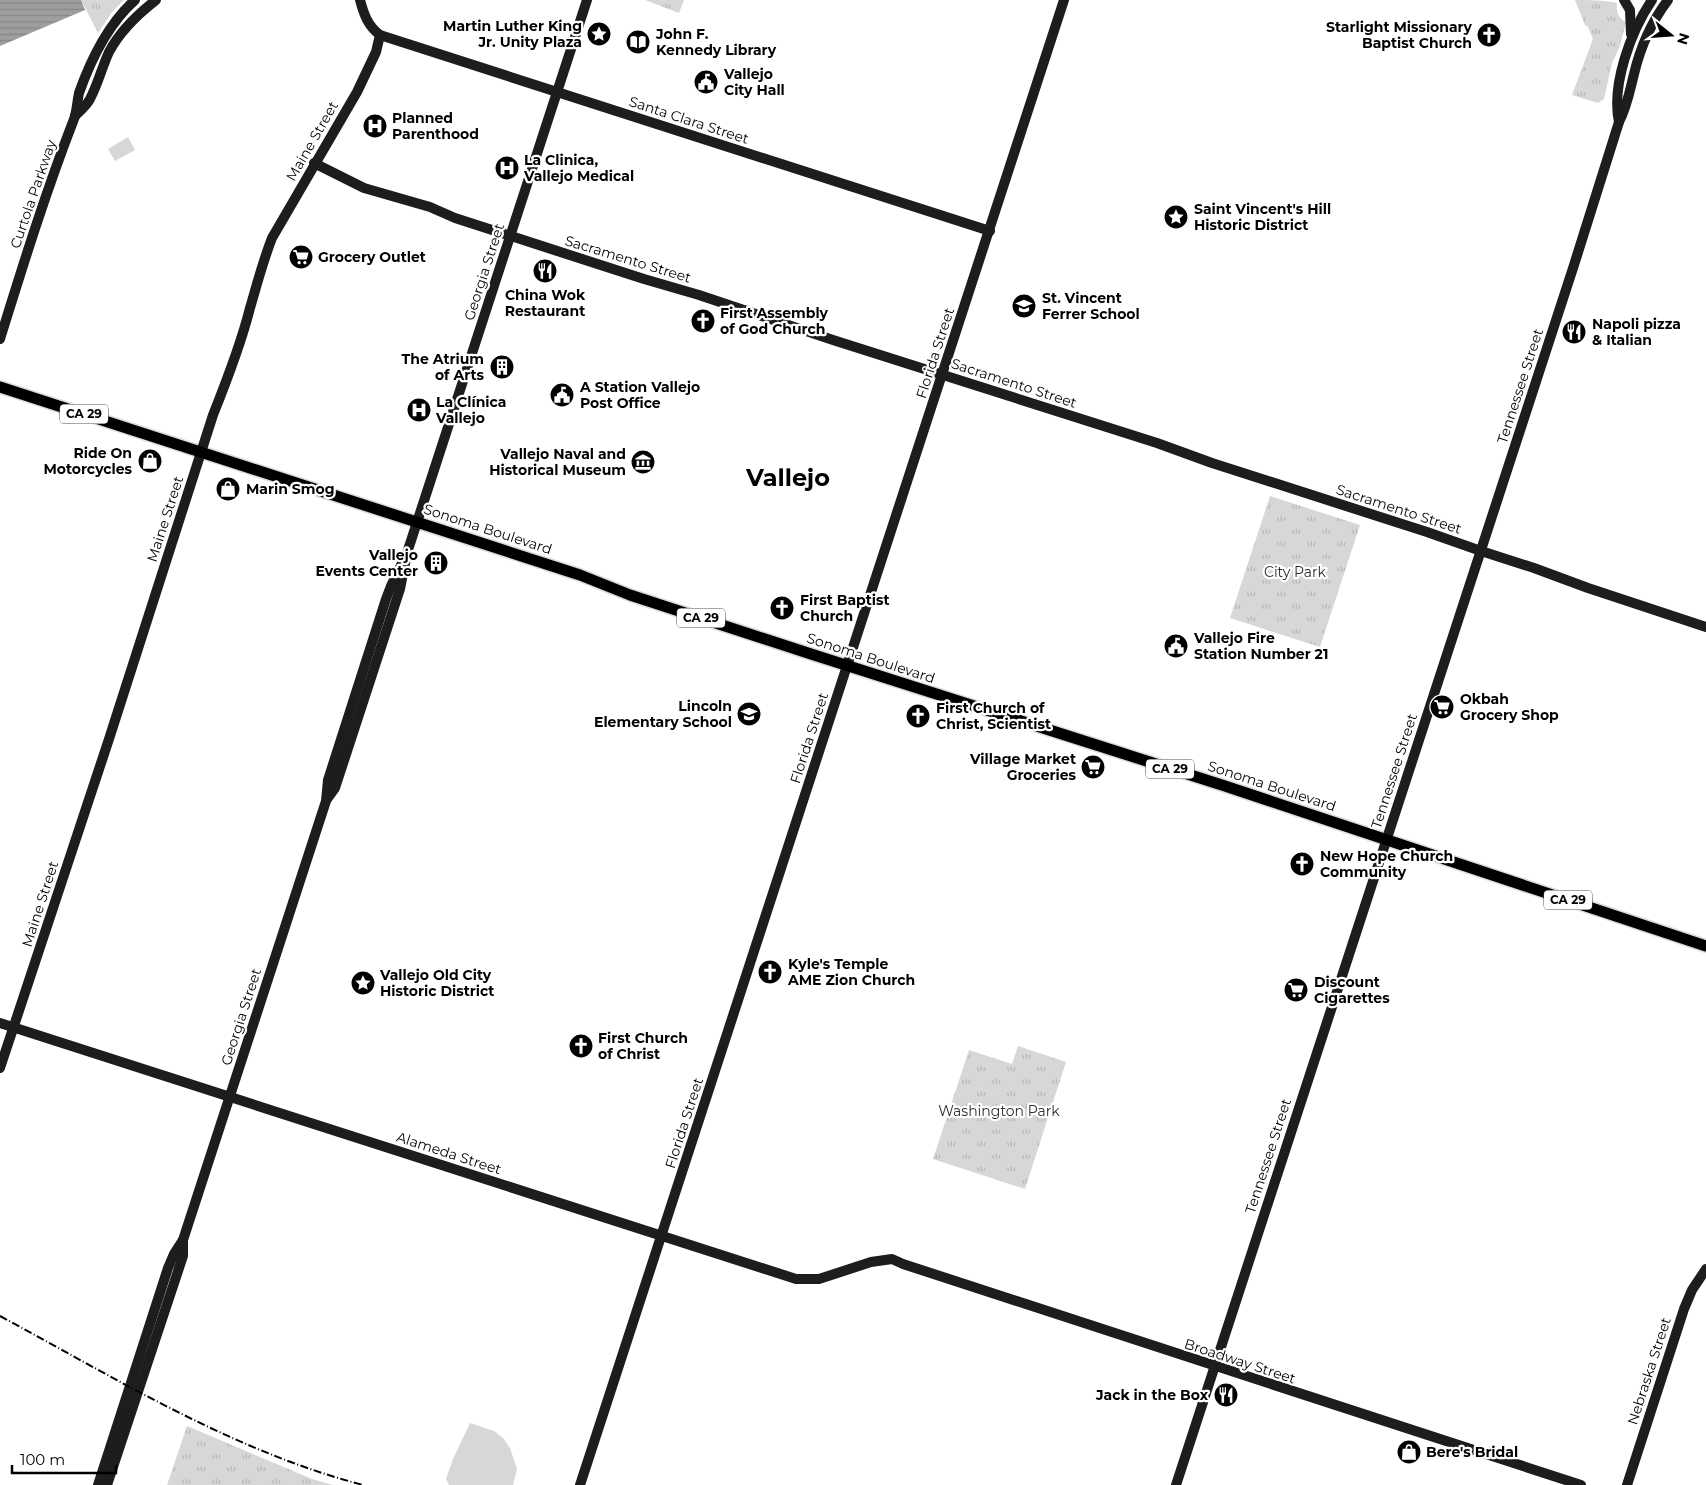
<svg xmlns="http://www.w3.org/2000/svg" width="1706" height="1485" viewBox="0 0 1706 1485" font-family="Montserrat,sans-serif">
	<defs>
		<pattern id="park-tufts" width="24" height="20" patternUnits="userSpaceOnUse" patternTransform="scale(1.25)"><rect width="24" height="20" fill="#d7d7d7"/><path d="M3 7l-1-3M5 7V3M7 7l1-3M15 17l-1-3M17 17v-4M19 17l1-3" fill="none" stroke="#b7b7b7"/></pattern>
		<pattern id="water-rules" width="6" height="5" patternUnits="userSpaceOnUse" patternTransform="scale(1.25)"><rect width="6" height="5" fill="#9e9e9e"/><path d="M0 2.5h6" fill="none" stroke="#868686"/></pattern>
	</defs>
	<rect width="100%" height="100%" fill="#fff"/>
	<g fill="#d7d7d7">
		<polygon points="128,137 135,150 115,161 108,149"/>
		<polygon points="470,1423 494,1431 503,1438 510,1448 517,1469 513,1485 449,1485 446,1479 453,1459"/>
	</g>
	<g fill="url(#park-tufts)">
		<polygon points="81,0 124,0 112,12 98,33"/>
		<polygon points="645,0 684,0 679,13"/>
		<path d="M1575 0C1589 0 1604 0 1617 3 1616 12 1618 18 1626 22L1620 46 1612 63 1604 99 1598 103 1572 95 1593 39 1588 27 1585 25Z"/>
		<polygon points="1270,496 1360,525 1320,647 1230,618"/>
		<polygon points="1018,1046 1066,1062 1025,1189 933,1159 969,1050 1012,1064"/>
		<polygon points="187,1426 312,1479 333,1485 167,1485"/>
	</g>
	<polygon fill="url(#water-rules)" points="0,0 81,0 85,10 0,46"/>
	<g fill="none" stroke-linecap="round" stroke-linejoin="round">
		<defs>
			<polyline id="primary" points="0,387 580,575 630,595 811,654 1225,786 1706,946"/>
		</defs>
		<use href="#primary" stroke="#dbdbdb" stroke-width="14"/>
		<g stroke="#1d1d1d" stroke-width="10">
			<path d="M360 0C364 15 368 26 380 35L990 231"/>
			<polyline points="1624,0 1630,10 1631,34"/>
			<path d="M75 116C80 111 87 105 90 99 98 84 102 67 109 52 120 31 138 14 156 0"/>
			<path d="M1619 122C1611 85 1631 31 1652 0"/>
			<polyline points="314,163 364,188 430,207 455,218 644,279 699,295 833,340 1157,443 1212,463 1427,532 1481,551 1534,568 1588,588 1706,627"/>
			<path d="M0 339C23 265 46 191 74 119 77 111 77 102 79 93 91 59 108 24 135 0"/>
			<polyline points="327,799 335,788 400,589 407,553 587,0"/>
			<polyline points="0,1023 796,1279 819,1279 871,1262 892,1259 903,1264 1581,1485"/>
			<path d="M0 1068 109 739 213 415C227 380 241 344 250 308 257 284 263 261 272 238L357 92 376 52 380 35"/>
			<polyline points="98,1485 168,1268 174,1254 183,1240 326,801 328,780 386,599 391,586 407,553"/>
			<polyline points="107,1485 183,1256 183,1240"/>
			<polyline points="580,1485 1064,0"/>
			<path d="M1176 1485 1574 265 1619 122C1627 107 1630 90 1634 74 1640 49 1652 21 1668 0"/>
			<polyline points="1627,1485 1684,1309 1692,1290 1706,1269"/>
		</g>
		<use href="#primary" stroke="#000" stroke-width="11"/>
		<path stroke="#000" stroke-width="2" stroke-dasharray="8 2.5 1 2.5" stroke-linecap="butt" d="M0 1316C117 1379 233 1451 363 1485"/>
	</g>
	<defs>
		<symbol id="sight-disc" viewBox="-11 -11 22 22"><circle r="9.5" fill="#000" stroke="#fff"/><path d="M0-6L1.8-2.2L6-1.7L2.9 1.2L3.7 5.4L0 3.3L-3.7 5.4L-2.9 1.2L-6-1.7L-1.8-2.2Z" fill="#fff"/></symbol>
		<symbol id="church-disc" viewBox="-11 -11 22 22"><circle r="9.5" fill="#000" stroke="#fff"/><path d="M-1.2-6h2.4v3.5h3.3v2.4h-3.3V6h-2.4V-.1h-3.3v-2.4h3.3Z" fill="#fff"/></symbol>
		<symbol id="library-disc" viewBox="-11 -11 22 22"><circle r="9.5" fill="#000" stroke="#fff"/><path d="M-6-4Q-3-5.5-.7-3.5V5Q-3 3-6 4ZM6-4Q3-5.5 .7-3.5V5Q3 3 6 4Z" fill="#fff"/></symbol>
		<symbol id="civic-disc" viewBox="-11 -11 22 22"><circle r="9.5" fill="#000" stroke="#fff"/><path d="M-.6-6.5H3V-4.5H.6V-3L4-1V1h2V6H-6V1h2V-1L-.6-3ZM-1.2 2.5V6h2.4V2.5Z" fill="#fff"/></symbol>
		<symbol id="hospital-disc" viewBox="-11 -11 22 22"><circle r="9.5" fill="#000" stroke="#fff"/><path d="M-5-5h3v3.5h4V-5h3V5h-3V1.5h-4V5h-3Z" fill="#fff"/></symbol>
		<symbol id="supermarket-disc" viewBox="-11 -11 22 22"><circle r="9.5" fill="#000" stroke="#fff"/><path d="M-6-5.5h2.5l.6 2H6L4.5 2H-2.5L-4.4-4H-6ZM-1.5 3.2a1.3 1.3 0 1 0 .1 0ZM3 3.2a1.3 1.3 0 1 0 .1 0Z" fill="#fff"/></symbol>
		<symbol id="restaurant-disc" viewBox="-11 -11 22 22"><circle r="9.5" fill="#000" stroke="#fff"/><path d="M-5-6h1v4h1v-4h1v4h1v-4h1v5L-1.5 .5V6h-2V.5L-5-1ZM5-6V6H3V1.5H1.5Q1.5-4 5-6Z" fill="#fff"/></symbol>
		<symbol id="school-disc" viewBox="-11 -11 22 22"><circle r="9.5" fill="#000" stroke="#fff"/><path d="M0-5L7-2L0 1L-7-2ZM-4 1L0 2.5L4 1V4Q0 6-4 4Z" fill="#fff"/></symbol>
		<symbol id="building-disc" viewBox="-11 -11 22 22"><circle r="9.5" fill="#000" stroke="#fff"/><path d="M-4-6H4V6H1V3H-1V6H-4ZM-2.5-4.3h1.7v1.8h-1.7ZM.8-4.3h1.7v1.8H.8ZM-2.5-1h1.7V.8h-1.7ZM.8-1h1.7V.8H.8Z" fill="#fff"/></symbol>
		<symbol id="shop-disc" viewBox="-11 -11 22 22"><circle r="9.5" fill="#000" stroke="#fff"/><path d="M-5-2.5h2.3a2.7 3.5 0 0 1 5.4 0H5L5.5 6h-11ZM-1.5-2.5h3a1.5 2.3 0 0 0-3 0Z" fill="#fff"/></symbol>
		<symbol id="museum-disc" viewBox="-11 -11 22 22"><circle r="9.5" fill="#000" stroke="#fff"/><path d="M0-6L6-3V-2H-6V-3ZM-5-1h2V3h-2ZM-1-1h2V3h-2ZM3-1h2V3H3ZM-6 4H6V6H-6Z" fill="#fff"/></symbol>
	</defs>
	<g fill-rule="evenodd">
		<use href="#sight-disc" x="585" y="20" width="28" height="28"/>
		<use href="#church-disc" x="1475" y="21" width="28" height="28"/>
		<use href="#library-disc" x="624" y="28" width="28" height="28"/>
		<use href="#civic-disc" x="692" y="68" width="28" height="28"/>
		<use href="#hospital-disc" x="361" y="112" width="28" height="28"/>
		<use href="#hospital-disc" x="493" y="154" width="28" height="28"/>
		<use href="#sight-disc" x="1162" y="203" width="28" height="28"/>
		<use href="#supermarket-disc" x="287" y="243" width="28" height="28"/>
		<use href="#restaurant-disc" x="531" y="257" width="28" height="28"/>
		<use href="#school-disc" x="1010" y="292" width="28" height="28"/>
		<use href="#church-disc" x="689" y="307" width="28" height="28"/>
		<use href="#restaurant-disc" x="1560" y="318" width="28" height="28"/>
		<use href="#building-disc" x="488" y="353" width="28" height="28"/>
		<use href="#civic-disc" x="548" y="381" width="28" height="28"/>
		<use href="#hospital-disc" x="405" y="396" width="28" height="28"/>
		<use href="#shop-disc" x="136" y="447" width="28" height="28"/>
		<use href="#museum-disc" x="629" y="448" width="28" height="28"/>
		<use href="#shop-disc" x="214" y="475" width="28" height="28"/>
		<use href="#building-disc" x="422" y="549" width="28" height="28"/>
		<use href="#church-disc" x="768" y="594" width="28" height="28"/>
		<use href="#civic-disc" x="1162" y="632" width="28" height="28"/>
		<use href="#supermarket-disc" x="1428" y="693" width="28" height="28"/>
		<use href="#school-disc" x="735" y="700" width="28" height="28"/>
		<use href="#church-disc" x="904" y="702" width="28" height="28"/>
		<use href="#supermarket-disc" x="1079" y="753" width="28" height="28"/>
		<use href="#church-disc" x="1288" y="850" width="28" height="28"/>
		<use href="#church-disc" x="756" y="958" width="28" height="28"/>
		<use href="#sight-disc" x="349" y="969" width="28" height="28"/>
		<use href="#supermarket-disc" x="1282" y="976" width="28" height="28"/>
		<use href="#church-disc" x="567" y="1032" width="28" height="28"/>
		<use href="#restaurant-disc" x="1212" y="1381" width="28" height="28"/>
		<use href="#shop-disc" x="1395" y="1438" width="28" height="28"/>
	</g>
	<g text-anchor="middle" stroke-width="4.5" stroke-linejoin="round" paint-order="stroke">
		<g fill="#fff" stroke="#4c4c4c" stroke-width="1">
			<rect x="60" y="404.5" width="48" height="19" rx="4"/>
			<rect x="677" y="608.5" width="48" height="19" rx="4"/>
			<rect x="1146" y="759.5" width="48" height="19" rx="4"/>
			<rect x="1544" y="890.5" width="48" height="19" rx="4"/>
		</g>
		<g font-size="12" font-weight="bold" fill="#000">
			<text x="84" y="418">CA 29</text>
			<text x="701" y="622">CA 29</text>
			<text x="1170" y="773">CA 29</text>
			<text x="1568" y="904">CA 29</text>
		</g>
		<g font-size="14" font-weight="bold" fill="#000" stroke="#fff" text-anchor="start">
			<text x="582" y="31" text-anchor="end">Martin Luther King<tspan x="582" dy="16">Jr. Unity Plaza</tspan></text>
			<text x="1472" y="32" text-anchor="end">Starlight Missionary<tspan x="1472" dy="16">Baptist Church</tspan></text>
			<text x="656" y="39">John F.<tspan x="656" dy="16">Kennedy Library</tspan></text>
			<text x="724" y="79">Vallejo<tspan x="724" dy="16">City Hall</tspan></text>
			<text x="392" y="123">Planned<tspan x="392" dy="16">Parenthood</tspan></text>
			<text x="524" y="165">La Clinica,<tspan x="524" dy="16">Vallejo Medical</tspan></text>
			<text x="1194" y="214">Saint Vincent's Hill<tspan x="1194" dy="16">Historic District</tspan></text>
			<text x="318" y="262">Grocery Outlet</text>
			<text x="545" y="300" text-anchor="middle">China Wok<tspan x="545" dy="16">Restaurant</tspan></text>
			<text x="1042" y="303">St. Vincent<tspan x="1042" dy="16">Ferrer School</tspan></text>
			<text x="720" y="318">First Assembly<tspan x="720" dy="16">of God Church</tspan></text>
			<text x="1592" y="329">Napoli pizza<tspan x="1592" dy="16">&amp; Italian</tspan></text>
			<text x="484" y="364" text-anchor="end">The Atrium<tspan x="484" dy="16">of Arts</tspan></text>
			<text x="580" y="392">A Station Vallejo<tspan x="580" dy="16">Post Office</tspan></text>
			<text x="436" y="407">La Clínica<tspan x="436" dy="16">Vallejo</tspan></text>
			<text x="132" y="458" text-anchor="end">Ride On<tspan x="132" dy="16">Motorcycles</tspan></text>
			<text x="626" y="459" text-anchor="end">Vallejo Naval and<tspan x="626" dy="16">Historical Museum</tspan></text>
			<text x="246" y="494">Marin Smog</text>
			<text x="418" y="560" text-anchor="end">Vallejo<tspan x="418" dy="16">Events Center</tspan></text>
			<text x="800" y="605">First Baptist<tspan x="800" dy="16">Church</tspan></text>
			<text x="1194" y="643">Vallejo Fire<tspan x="1194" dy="16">Station Number 21</tspan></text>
			<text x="1460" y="704">Okbah<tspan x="1460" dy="16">Grocery Shop</tspan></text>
			<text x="732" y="711" text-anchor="end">Lincoln<tspan x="732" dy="16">Elementary School</tspan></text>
			<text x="936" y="713">First Church of<tspan x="936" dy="16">Christ, Scientist</tspan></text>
			<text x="1076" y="764" text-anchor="end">Village Market<tspan x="1076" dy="16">Groceries</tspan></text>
			<text x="1320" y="861">New Hope Church<tspan x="1320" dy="16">Community</tspan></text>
			<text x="788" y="969">Kyle's Temple<tspan x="788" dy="16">AME Zion Church</tspan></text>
			<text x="380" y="980">Vallejo Old City<tspan x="380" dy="16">Historic District</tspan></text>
			<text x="1314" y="987">Discount<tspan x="1314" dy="16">Cigarettes</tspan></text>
			<text x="598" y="1043">First Church<tspan x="598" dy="16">of Christ</tspan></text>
			<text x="1208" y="1400" text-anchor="end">Jack in the Box</text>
			<text x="1426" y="1457">Bere's Bridal</text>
		</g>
		<g font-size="14" fill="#000" stroke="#fff">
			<text transform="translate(689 120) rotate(18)" y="5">Santa Clara Street</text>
			<text transform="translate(312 141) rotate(-60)" y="5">Maine Street</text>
			<text transform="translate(33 194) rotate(-71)" y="5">Curtola Parkway</text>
			<text transform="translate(628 259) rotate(17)" y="5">Sacramento Street</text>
			<text transform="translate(484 272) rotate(-72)" y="5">Georgia Street</text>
			<text transform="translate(935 353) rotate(-72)" y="5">Florida Street</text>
			<text transform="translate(1014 383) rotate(18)" y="5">Sacramento Street</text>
			<text transform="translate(1520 386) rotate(-72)" y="5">Tennessee Street</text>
			<text transform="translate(1399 509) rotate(18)" y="5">Sacramento Street</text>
			<text transform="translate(165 519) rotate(-72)" y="5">Maine Street</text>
			<text transform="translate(488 529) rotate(18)" y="5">Sonoma Boulevard</text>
			<text transform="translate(871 658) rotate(18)" y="5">Sonoma Boulevard</text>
			<text transform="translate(809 738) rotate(-72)" y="5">Florida Street</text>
			<text transform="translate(1394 771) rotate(-72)" y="5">Tennessee Street</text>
			<text transform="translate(1272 786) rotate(18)" y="5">Sonoma Boulevard</text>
			<text transform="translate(40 904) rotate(-72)" y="5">Maine Street</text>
			<text transform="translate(241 1017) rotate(-72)" y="5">Georgia Street</text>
			<text transform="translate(684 1123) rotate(-72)" y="5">Florida Street</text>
			<text transform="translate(449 1153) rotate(18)" y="5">Alameda Street</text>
			<text transform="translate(1268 1156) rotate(-72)" y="5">Tennessee Street</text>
			<text transform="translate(1240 1361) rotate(18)" y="5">Broadway Street</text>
			<text transform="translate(1649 1371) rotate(-72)" y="5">Nebraska Street</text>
		</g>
		<g font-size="14" fill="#2e2e2e" stroke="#fff">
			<text x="1295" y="577">City Park</text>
			<text x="999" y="1116">Washington Park</text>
		</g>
		<g font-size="24" font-weight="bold" fill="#000" stroke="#fff">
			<text x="788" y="486">Vallejo</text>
		</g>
	</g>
	<g transform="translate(1671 35) rotate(107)" stroke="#ffffff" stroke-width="4" paint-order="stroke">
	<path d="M0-4L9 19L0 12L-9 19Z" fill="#000000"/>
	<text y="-8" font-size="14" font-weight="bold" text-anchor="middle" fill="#000000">N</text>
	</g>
	<path d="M12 1465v8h104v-8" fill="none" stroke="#000000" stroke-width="2.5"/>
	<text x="20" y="1465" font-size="15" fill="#000000" stroke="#ffffff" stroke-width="4" paint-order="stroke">100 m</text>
</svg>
